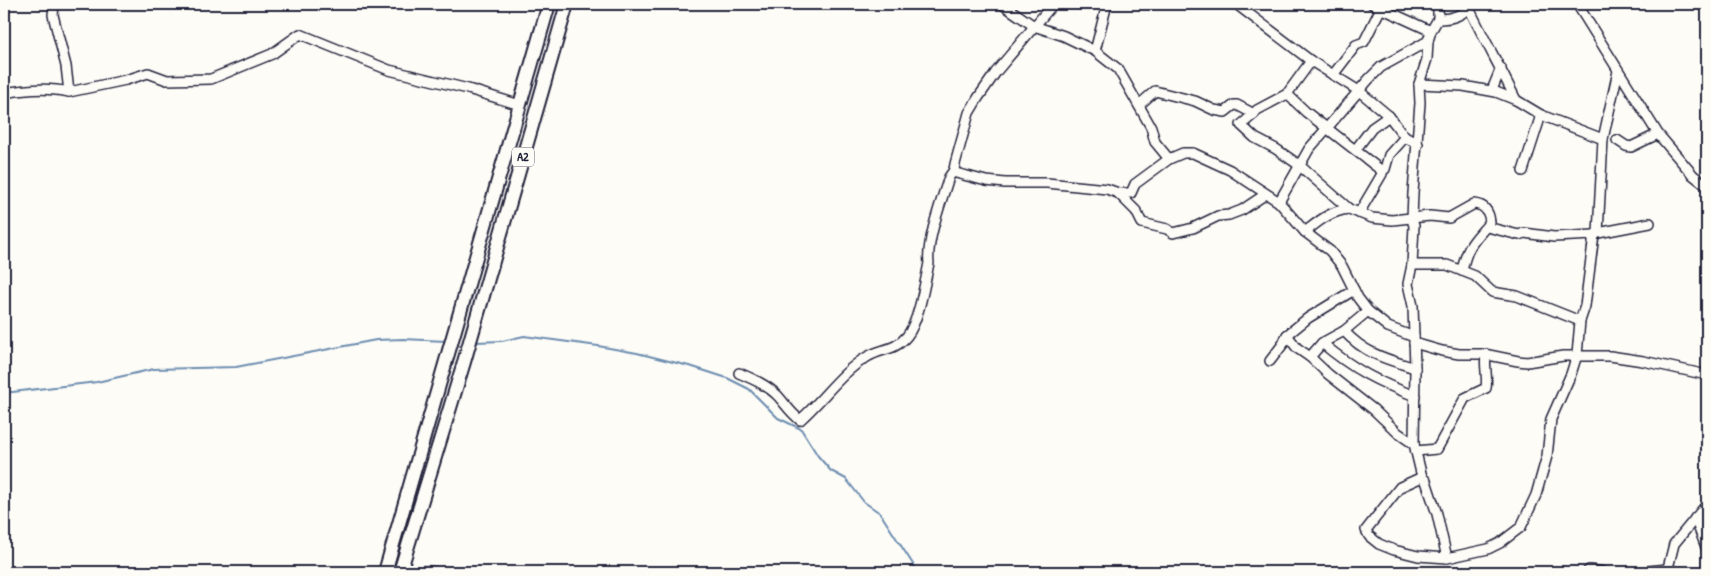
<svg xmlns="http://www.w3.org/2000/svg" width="1711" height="576" viewBox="0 0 1711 576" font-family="'Patrick Hand',sans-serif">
	<rect width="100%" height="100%" fill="#fdfcf7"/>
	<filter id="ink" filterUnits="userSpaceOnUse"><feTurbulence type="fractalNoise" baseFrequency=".02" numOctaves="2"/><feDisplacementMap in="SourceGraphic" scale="10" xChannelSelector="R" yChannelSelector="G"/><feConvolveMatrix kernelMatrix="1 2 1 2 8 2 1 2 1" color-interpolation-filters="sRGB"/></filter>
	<g filter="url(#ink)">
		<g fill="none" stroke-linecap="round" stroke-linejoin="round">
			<g stroke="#6d8db0" stroke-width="2">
				<polyline points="476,342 502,341 524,336 598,346 637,353 693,367 727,378 749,389 778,418 801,429 818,456 831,471 846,479 864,502 880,513 918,572"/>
				<polyline points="4,393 97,382 154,369 236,367 376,340 403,339 446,341"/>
			</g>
			<defs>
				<g id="minor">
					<polyline points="54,4 53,15 66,66 69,92 126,80 148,73 167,80 211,79 272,54 300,34 389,70 468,89 520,105"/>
					<polyline points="1002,4 1034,26 1064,36 1095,51 1118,69 1151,127 1155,142 1169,159"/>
					<polyline points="1053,4 996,72 978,98 969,113 955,164 954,170 956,173 986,181 1005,183 1047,183 1107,189 1118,193 1131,193 1135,184 1169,159 1183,153 1193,153 1230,170 1279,202 1305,232 1330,251 1342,266 1358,298 1368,311 1388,327 1414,337"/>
					<polyline points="1236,4 1311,61 1359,91 1389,116 1405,137 1418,144"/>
					<polyline points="1372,4 1431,31"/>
					<polyline points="1438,4 1438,19 1431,31 1428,41 1427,59 1419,84 1420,103 1413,193 1412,219 1414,226 1412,265 1408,284 1413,306 1415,368 1414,444 1422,477 1426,481 1437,514 1447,558"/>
					<polyline points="1577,4 1658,134 1693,175 1707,186"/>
					<path d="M1469 8C1484 39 1501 69 1516 100"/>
					<path d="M1438 19C1453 19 1463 15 1473 4"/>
					<polyline points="1095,51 1107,4"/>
					<polyline points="1333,75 1356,45 1364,42 1380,10 1384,10"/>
					<polyline points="1419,84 1463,86 1496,92 1516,100 1541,115 1603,139"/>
					<polyline points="1492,90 1501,68"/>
					<path d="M4 93C26 89 47 87 69 92"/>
					<polyline points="1287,94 1306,112 1382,171"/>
					<polyline points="1139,105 1155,91 1195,101 1214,110 1225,112 1234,105 1237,105 1254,114 1257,110 1287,94 1311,61"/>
					<path d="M1254 114 1241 125 1255 138 1276 149 1299 165 1349 209 1372 218 1392 220 1430 216 1449 218 1474 204C1485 205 1489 212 1490 222 1474 241 1467 245 1462 271"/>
					<polyline points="1617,140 1626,146 1631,147 1658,134"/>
					<polyline points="1356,149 1372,128 1389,116"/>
					<polyline points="1523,171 1541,115"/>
					<polyline points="1118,193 1136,211 1142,223 1167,229 1173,233 1193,228 1218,216 1229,215 1242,210 1266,194"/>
					<polyline points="1279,202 1309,149 1369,79 1381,67 1428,41"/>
					<polyline points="1359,213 1382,174 1382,171 1385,169 1389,155 1405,137"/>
					<polyline points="1487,227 1519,235 1524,233 1554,237 1594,235"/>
					<path d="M1305 232C1319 221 1330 211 1349 209"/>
					<polyline points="1598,233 1650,223"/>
					<polyline points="1412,265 1447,265 1475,276 1492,292 1517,296 1580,321"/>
					<path d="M1344 331C1365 354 1386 359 1415 368"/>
					<polyline points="1287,335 1297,348 1310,357 1328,374 1374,410 1398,433 1414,444"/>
					<path d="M1322 343C1354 370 1378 382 1415 396"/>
					<polyline points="1414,343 1442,351 1459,354 1484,354 1518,361 1527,362 1563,356 1610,356 1643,361 1707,375"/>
					<polyline points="1310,357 1322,343 1344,331 1368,311"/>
					<polyline points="1270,361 1283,344 1287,335 1308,318 1354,290"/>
					<path d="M739 373C753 379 767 385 778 396 786 405 790 412 800 420 823 400 841 372 867 357 882 348 895 351 907 336 919 321 925 282 929 263 926 242 942 199 949 177L954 170"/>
					<path d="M1416 451 1437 449 1465 398 1486 388C1488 378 1484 366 1486 355L1490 356"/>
					<polyline points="1422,477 1400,487 1366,530 1369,536 1379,544 1394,550 1418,556 1447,558 1488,549 1500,543 1521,527 1536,495 1547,456 1551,419 1571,374 1577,355 1580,321 1585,306 1594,235 1598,233 1603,139 1618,71"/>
					<polyline points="1695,518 1707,550"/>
					<polyline points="421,572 424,571 435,572"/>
					<polyline points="1587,572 1589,570 1603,572"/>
					<polyline points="1641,572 1667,569 1677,572"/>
					<polyline points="1667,572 1674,544 1707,504"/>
				</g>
				<g id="highway">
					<polyline points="385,572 549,4"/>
					<polyline points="400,572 464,362 567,4"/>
				</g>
			</defs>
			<use href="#minor" stroke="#22223b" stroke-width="12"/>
			<use href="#highway" stroke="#22223b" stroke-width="16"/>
			<use href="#minor" stroke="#fdfcf7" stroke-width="9"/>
			<use href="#highway" stroke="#fdfcf7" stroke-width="12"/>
		</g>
	</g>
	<g text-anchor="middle" stroke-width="4" stroke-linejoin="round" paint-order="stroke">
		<rect fill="#fdfcf7" stroke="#646373" stroke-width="1" x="512" y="147.5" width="22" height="19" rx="4"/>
		<g font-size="12" font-weight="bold" fill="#22223b">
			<text x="523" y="161">A2</text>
		</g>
	</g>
	<rect width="1711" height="576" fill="none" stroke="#fdfcf7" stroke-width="20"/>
	<rect x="10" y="10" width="1691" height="556" fill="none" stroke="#22223b" stroke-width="2" filter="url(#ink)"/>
</svg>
